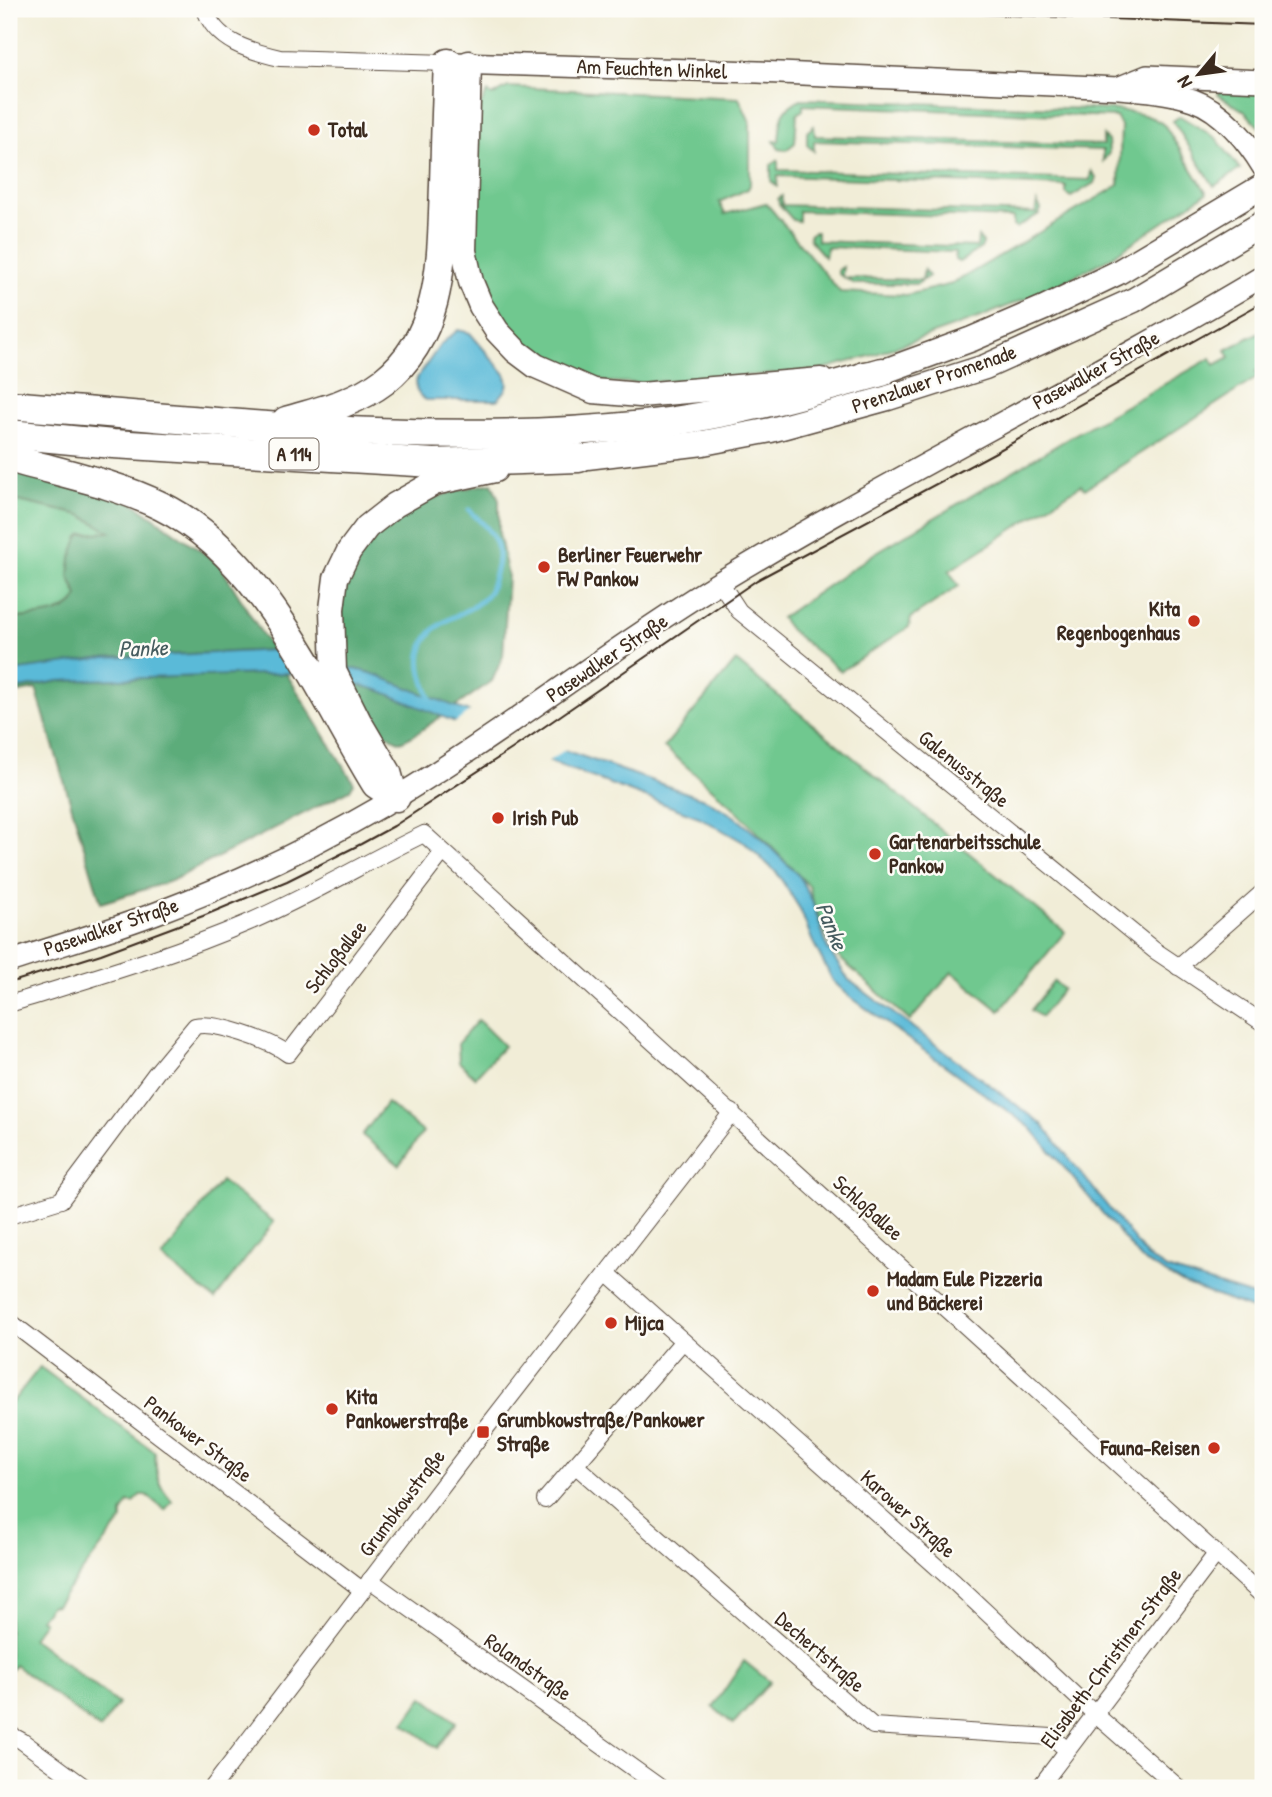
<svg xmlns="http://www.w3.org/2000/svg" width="1272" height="1797" viewBox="0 0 1272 1797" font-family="'Patrick Hand',sans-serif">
	<rect width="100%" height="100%" fill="#fdfcf7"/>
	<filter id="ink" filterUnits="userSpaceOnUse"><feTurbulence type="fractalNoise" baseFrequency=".0143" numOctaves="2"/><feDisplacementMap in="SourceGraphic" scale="14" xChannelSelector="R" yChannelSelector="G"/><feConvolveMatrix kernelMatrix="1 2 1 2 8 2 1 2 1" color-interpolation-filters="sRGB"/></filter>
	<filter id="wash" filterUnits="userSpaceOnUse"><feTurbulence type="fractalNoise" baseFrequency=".00686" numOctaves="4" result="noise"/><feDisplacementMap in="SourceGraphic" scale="28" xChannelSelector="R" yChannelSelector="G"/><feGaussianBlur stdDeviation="1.57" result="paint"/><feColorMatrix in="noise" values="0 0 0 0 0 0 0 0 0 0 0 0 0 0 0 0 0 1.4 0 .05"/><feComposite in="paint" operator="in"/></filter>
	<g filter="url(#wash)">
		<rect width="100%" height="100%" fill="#f1edd7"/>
		<g fill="#6fc88f" stroke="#557956" stroke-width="2">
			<path d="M508 87 739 98 750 122V185L748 189 719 202 725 214 766 203 840 292 906 295 952 284 1119 185 1121 126 1116 117 803 105V110L797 114 795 143 786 150 779 149 774 141H779C781 119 780 109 801 99L1117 110C1134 113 1152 114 1165 126L1207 193 1108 259 1048 290 981 317 870 356 816 371 637 383 606 382 574 373 552 363 516 337 488 297 474 252 479 107 488 92 492 96Z"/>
			<polygon points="1220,90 1263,92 1263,131 1244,111 1218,95"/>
			<polygon points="1180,116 1216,138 1240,169 1214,186 1173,121"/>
			<polygon points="814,126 815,136 1103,145 1103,136 1108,141 1109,153 1103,161 1103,150 814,141 814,151 807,145 807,132"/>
			<polygon points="778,160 778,170 1090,180 1091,171 1096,177 1094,183 1071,197 1066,193 1066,186 778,176 777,186 771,181 771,165"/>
			<polygon points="782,196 782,205 1036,213 1037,203 1041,209 1039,214 1016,228 1013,226 1013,218 799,211 799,221 793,220 779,204 778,199"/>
			<polygon points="814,232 817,232 817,241 977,247 978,237 983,243 981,248 959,262 955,260 955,252 827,247 825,257 810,240 809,235"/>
			<polygon points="843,267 842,276 845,278 922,280 924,270 929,276 917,284 855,284 838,274 838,270"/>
			<polygon points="1263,330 1263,367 1255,372 1258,377 1085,489 1081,485 949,571 959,586 911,618 909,627 841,671 790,630 781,618 875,553 1079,432 1211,358 1215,365 1230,357 1226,350"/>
			<path d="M9 499 81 515 111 532 82 534 72 584 78 596C69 618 29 616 9 619Z"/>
			<polygon points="736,661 1065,932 1000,1011 952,972 910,1021 834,953 814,905 809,886 732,806 664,747"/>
			<polygon points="1054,981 1063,989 1041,1017 1031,1010"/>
			<polygon points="478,1020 504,1046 475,1077 459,1062 458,1043"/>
			<polygon points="387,1103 423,1132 399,1165 362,1135"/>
			<polygon points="221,1181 274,1222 215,1299 162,1258"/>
			<path d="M40 1367 155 1452C156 1476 157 1483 172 1501L165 1510 146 1495H140L134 1503 129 1502 122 1513V1520L56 1605 50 1606 40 1619 44 1622 32 1638 118 1704 100 1729 15 1665 9 1672V1406Z"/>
			<polygon points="744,1661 770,1682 733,1724 713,1707"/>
			<polygon points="423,1697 456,1722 437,1748 404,1723"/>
		</g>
		<g fill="#5bac7a" stroke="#4b6b4c" stroke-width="2">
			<path d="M9 466 132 502 219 564 272 650 104 658 9 673V619C29 616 69 618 78 596L69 576 71 558 78 538 82 534 110 532 81 515 9 499Z"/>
			<path d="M492 483 499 500V533L508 576 503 656 492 681 413 736 401 742C376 732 357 710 347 685 342 673 344 646 343 632 343 620 339 605 342 594 345 578 368 541 380 530 411 502 452 490 492 483Z"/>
			<polygon points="286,673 354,783 350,790 171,881 101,903 36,689 9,694 9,690 59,681"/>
		</g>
		<g fill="#5abad8" stroke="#4a727b" stroke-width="2">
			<path d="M458 330 470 333 505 374C511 386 506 391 497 400H426C417 395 414 388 417 378L441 344Z"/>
			<polygon points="278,650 371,673 564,750 707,800 734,816 762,839 800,877 812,901 828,949 849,980 1042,1124 1147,1256 1167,1269 1263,1299 1263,1313 1184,1284 1141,1259 1031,1128 849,996 833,981 812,940 800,909 777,873 745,843 699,817 548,761 381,691 345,681 292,673 59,681 9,690 9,673 19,670 104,658"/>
		</g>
		<polygon fill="#f1edd7" points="472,710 566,749 546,763 452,725"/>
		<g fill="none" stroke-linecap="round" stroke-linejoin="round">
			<path stroke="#5abad8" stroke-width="5" d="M431 701C426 686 418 670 421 654 429 613 473 619 490 590 492 585 493 579 495 574 505 541 491 532 469 510"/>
		</g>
	</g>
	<g filter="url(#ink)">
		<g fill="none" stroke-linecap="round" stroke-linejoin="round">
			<defs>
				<g id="minor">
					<path d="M205 9C215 42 250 51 280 58L448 63"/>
					<polyline points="720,582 739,611 1154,950 1263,1023"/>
					<polyline points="1178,967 1263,892"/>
					<path d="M9 1004C89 979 170 956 247 923 308 897 364 863 424 834L1263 1596"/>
					<path d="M9 1216 61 1200 156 1073 195 1026C215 1021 271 1041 288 1054L443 852"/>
					<polyline points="607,1273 955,1583 1096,1715 1179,1788"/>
					<polyline points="9,1321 362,1590"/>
					<polyline points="575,1465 873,1726 1052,1737 1067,1750"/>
					<polyline points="545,1500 683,1341"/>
					<polyline points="370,1580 661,1788"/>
					<polyline points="9,1734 22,1741 86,1788"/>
					<polyline points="212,1788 487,1427 732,1112"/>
					<polyline points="1039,1788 1216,1554"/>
				</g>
				<g id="secondary">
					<path d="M455 63 758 72 1118 88C1143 90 1169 92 1193 100 1222 110 1248 142 1263 167"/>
					<polyline points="1120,87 1147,76 1263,81"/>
					<path d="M9 962C59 945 110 931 159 912 236 883 310 848 380 807 499 737 606 651 723 580 900 473 1086 382 1263 276"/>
				</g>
				<g id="primary">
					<polyline points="469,63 464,251 471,282 481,306 497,331 516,351 536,366 593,391 640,395 821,380"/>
					<polyline points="864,374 882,372 972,339 1044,308 1117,273 1263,186"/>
					<polyline points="562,460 703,443 771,430 888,398 985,367 1134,300 1263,223"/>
					<polyline points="396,797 389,772 359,721 334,671 332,609 336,578 349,551 367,527 395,505 434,483 495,470"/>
				</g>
				<g id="motorway">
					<path d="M9 405C220 421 433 448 644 425 726 416 803 394 882 372"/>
					<path d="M286 421C320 411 355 403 384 381 445 333 441 255 444 185 445 145 446 104 448 63"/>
					<polyline points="9,434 113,444 434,463 579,458"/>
					<path d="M9 458C60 473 112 482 161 506 263 556 319 691 376 784L396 797"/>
				</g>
			</defs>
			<use href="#minor" stroke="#56473a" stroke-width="18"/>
			<use href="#secondary" stroke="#56473a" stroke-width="24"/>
			<use href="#primary" stroke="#56473a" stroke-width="27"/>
			<use href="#motorway" stroke="#56473a" stroke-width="31"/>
			<use href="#minor" stroke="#fff" stroke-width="16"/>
			<use href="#secondary" stroke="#fff" stroke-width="21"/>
			<use href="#primary" stroke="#fff" stroke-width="24"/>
			<use href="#motorway" stroke="#fff" stroke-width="28"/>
			<g stroke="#3b2a1e" stroke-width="2">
				<polyline points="854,9 1263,25"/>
				<polyline points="9,983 101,954 203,916 287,881 361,844 394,826 512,749 757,580 994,453 1263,302"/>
			</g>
		</g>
	</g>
	<g fill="#c8321e" stroke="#fdfcf7" stroke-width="2.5">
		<circle cx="314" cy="130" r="7"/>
		<circle cx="544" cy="567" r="7"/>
		<circle cx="1194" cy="621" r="7"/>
		<circle cx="498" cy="818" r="7"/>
		<circle cx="875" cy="854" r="7"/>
		<circle cx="873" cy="1291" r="7"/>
		<circle cx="611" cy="1323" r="7"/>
		<circle cx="332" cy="1409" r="7"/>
		<rect x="476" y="1425" width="14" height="14" rx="3.5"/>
		<circle cx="1214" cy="1448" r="7"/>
	</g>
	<g text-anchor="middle" stroke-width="5" stroke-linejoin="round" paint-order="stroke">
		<rect fill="#fdfcf7" stroke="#75695f" stroke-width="2" x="269.5" y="438.5" width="49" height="31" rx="5"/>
		<g font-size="19" font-weight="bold" fill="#3b2a1e">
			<text x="294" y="461">A 114</text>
		</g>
		<g font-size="21" fill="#3b2a1e" stroke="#fdfcf7">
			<text transform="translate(652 69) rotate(2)" y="7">Am Feuchten Winkel</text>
			<text transform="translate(1096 370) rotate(-29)" y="7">Pasewalker Straße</text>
			<text transform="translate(934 379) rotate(-19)" y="7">Prenzlauer Promenade</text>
			<text transform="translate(607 658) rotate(-34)" y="7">Pasewalker Straße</text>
			<text transform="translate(964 769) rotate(39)" y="7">Galenusstraße</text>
			<text transform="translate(111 927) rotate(-19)" y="7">Pasewalker Straße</text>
			<text transform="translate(336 957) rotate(-52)" y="7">Schloßallee</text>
			<text transform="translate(868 1208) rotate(42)" y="7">Schloßallee</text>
			<text transform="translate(198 1439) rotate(37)" y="7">Pankower Straße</text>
			<text transform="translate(402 1503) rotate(-53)" y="7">Grumbkowstraße</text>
			<text transform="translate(908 1514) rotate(42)" y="7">Karower Straße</text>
			<text transform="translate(820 1652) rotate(41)" y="7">Dechertstraße</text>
			<text transform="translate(1111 1658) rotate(-53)" y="7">Elisabeth-Christinen-Straße</text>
			<text transform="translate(528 1667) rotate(35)" y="7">Rolandstraße</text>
		</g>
		<g font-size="21" font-weight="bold" fill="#3b2a1e" stroke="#fdfcf7" text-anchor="start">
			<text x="328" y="137">Total</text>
			<text x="558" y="562">Berliner Feuerwehr<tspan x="558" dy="24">FW Pankow</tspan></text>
			<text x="1180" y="616" text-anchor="end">Kita<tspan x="1180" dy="24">Regenbogenhaus</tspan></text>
			<text x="512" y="825">Irish Pub</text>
			<text x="889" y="849">Gartenarbeitsschule<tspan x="889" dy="24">Pankow</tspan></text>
			<text x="887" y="1286">Madam Eule Pizzeria<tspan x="887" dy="24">und Bäckerei</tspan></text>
			<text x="625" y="1330">Mijca</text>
			<text x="346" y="1404">Kita<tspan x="346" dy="24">Pankowerstraße</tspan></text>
			<text x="497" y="1427">Grumbkowstraße/Pankower<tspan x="497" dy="24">Straße</tspan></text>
			<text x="1200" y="1455" text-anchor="end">Fauna-Reisen</text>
		</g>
		<g font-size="23" font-style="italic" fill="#465c5f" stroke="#fdfcf7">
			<text transform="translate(143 648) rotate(-2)" y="8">Panke</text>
			<text transform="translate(832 926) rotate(68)" y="8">Panke</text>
		</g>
	</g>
	<rect width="1272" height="1797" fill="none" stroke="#fdfcf7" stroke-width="35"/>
	<g transform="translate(1199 74) rotate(241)" stroke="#fdfcf7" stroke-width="5" paint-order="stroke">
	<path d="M0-5L12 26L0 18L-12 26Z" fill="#3b2a1e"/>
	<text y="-10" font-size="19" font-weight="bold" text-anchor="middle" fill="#3b2a1e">N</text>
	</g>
</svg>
